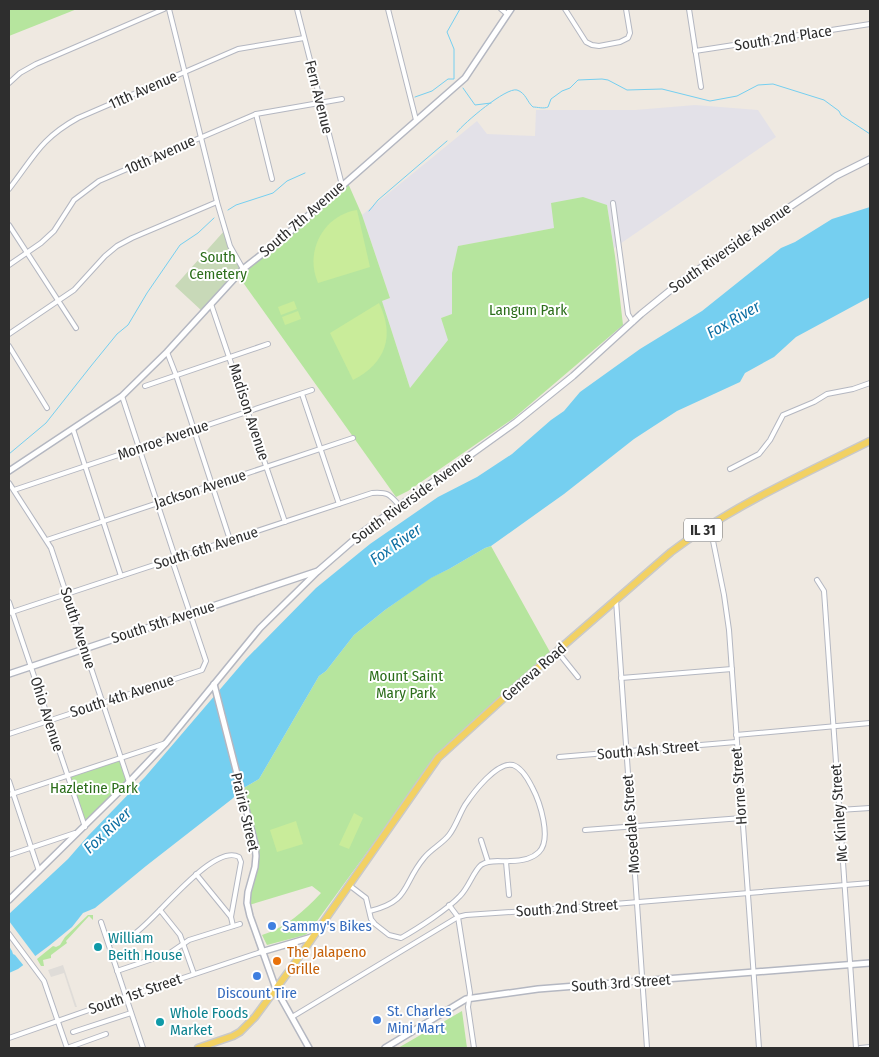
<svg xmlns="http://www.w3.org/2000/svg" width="879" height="1057" viewBox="0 0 879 1057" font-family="'Fira Sans Condensed',sans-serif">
	<rect width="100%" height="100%" fill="#efe9e1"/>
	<polygon fill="#e3e1e8" points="695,105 758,110 776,137 614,248 607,205 555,228 459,246 452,273 452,314 441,318 449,340 410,388 382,301 390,298 362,215 477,121 487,134 535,136 536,110 635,110"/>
	<g fill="#b6e59e">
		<polygon points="9,9 77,9 9,36"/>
		<polygon points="347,181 362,215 390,298 382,301 410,388 448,340 441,318 452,314 452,273 458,246 554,228 551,203 583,197 607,205 615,256 623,325 514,418 408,491 396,497 237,274"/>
		<path d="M491 546 550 652 440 752 309 932 305 935 267 945 262 935C287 927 304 911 321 893L312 886 249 905 250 891 258 857 242 789 259 779 319 676 326 671 354 635 385 610 430 578 449 569 485 548Z"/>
		<polygon points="120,759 128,783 85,824 68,776"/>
		<polygon points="88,915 93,915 93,920 89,916 66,941 67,943 51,955 51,958 43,960 44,966 41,966 37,959 53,946 56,947 60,945 65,937"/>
		<polygon points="462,1011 467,1048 398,1048"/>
	</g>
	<polygon fill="#c8d9b8" points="225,230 229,246 241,269 202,311 175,286"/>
	<g fill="#c9ec9a">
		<path d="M357 210 370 267 318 283C304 251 324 215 357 210Z"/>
		<polygon points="294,301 297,309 281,315 278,307"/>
		<path d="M379 303C395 336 386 363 353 380L330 333Z"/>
		<polygon points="298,311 301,319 285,325 282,317"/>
		<polygon points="354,813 363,818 349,849 339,845"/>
		<polygon points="296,821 303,844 277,852 270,830"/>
	</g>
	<polygon fill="#dfdcd8" points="63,965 77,1007 75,1007 64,973 51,977 48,970"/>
	<polygon fill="#75cff0" points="870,207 870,297 796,337 774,357 745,373 740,382 677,411 634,439 564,494 491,546 485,548 449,569 431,578 385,610 354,635 326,671 319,676 259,779 242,789 232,799 146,866 95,908 83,913 72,927 50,945 18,969 9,973 9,914 68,859 88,836 145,777 246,659 316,588 370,544 438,497 477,477 512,454 551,420 564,411 580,392 640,349 702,311 781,248 795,242 832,219"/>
	<polygon fill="#efe9e1" points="9,921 36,957 24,966 15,955 13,954 12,951 9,946"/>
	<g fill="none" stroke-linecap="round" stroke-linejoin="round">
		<g stroke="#75cff0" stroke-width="1">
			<polyline points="463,88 475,105 491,103"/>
			<polyline points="415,97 432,91 448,79 454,79 454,49 447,32 460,9"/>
			<path d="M457 132C464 123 506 87 517 90 526 93 527 102 533 107 537 107 544 109 548 107L551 99 562 91 570 88 578 80 602 79 608 80 627 90 662 89 710 101 737 96 758 85 773 84 824 100 839 111 841 115 870 134"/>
			<polyline points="228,210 236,205 273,193 287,181 305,173"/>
			<polyline points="369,211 378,200 447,141"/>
			<polyline points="9,454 46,423 91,366 117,334 128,325 147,293 180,245 198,233 214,218"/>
		</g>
		<defs>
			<g id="minor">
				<polyline points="169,9 217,202 230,246 243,269"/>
				<polyline points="297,9 342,185"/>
				<polyline points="388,9 416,120"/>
				<polyline points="501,9 507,14"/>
				<polyline points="565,9 586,42 592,45 599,46 620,42 628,38 630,33 626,9"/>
				<polyline points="689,9 701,87"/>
				<polyline points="695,51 870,24"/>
				<polyline points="9,83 20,73 36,64 164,9"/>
				<polyline points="256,114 272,179"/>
				<path d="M9 189C34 157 40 139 78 118L238 49 304 38"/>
				<polyline points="613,203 628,314 633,322"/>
				<polyline points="9,225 76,328"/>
				<polyline points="9,265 41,243 54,231 74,200 99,181 256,114 342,99"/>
				<polyline points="211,304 285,522"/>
				<polyline points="9,334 74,290 105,256 117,246 132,238 217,202"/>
				<polyline points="9,346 47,408"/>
				<polyline points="167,352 176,375 230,540"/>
				<polyline points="145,386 268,344"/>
				<polyline points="302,394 339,504"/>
				<polyline points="73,429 121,576"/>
				<polyline points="730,469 759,454 770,440 783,415 814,402 827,394 853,389 870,383"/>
				<polyline points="9,483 51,548 129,782"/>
				<polyline points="14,490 312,390"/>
				<polyline points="710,526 724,595 729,630 759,1048"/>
				<polyline points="47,540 353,438"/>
				<polyline points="817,580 824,591 856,1048"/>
				<polyline points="616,600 647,1048"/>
				<polyline points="9,602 85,827"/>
				<path d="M9 613 372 493C388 492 389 494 399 505"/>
				<polyline points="557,651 578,677"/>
				<polyline points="621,678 732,669"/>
				<polyline points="9,734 202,670 206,661 173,563 174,554 122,396"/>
				<polyline points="736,735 870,723"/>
				<polyline points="559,757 736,742"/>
				<polyline points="9,781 39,871"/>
				<polyline points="9,795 166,743"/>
				<polyline points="839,810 870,808"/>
				<polyline points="585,830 742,818"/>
				<polyline points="481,840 488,862"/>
				<polyline points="9,855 75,833"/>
				<polyline points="506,862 509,895"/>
				<polyline points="196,874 231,917 233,926"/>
				<path d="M349 885 366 898 371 919 375 924 389 935 401 938C417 929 448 909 460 896 469 887 473 872 481 865 489 859 501 862 510 861 520 861 531 860 539 852 552 839 540 802 532 787 528 779 522 768 513 765 497 761 473 793 465 805 459 815 456 826 449 835 442 844 431 849 424 858 402 884 411 901 370 911"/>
				<polyline points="449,905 458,917 470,993 468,1007 474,1048"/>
				<polyline points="160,910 180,935 194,974"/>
				<polyline points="101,922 143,1048"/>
				<polyline points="9,934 44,981 67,1048"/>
				<path d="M109 943C117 941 127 939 134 934 155 921 213 842 239 857L241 862 231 917"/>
				<polyline points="117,971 170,953 189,940 240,924"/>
				<polyline points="292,1017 458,917 466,915 541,910 870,883"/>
				<polyline points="73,1032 131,1013"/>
				<polyline points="9,1038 126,997 261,952"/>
				<polyline points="67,1048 106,1034"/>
				<polyline points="860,1048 870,1047"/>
			</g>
			<g id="tertiary">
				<polyline points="9,471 122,396 167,352 243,269 285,236 465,78 511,9"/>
				<polyline points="214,684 255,844 256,856 255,867 248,892 247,903 250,916 276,989 309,1048"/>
				<polyline points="9,900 129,782 166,743 260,628 318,571"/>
				<polyline points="261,952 312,937"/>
				<polyline points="385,1048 466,999 538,989 870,963"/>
			</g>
			<polyline id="secondary" points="9,674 318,571 363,532 516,422 573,376 641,314 683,280 794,204 836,176 870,159"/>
			<path id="primary" d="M198 1048 233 1036 240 1032 255 1017 292 967 438 758 517 686 671 552C732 506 802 475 870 441"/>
		</defs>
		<use href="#minor" stroke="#b4b7c1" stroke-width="6"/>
		<use href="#tertiary" stroke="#b4b7c1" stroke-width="8"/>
		<use href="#secondary" stroke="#b4b7c1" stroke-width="8"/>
		<use href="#primary" stroke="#c9c9c9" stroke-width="9"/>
		<use href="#minor" stroke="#fff" stroke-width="4"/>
		<use href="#tertiary" stroke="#fff" stroke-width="5"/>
		<use href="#secondary" stroke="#fff" stroke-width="5.5"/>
		<use href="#primary" stroke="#f2d163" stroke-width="6"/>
	</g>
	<g fill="#3f7fe0" stroke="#fff" stroke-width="2">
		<circle cx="272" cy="926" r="5"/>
		<circle cx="257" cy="976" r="5"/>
		<circle cx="377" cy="1020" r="5"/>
	</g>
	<g fill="#0f9aa8" stroke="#fff" stroke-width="2">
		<circle cx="98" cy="947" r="5"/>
		<circle cx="160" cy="1022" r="5"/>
	</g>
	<circle fill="#e8710a" stroke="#fff" stroke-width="2" cx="277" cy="961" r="5"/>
	<g text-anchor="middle" stroke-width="4" stroke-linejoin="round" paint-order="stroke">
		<rect fill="#fff" stroke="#6d6d6d" stroke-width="1" x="684" y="518.5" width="38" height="23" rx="4"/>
		<g font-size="14" font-weight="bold" fill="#2e2e2e">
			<text x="703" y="535">IL 31</text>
		</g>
		<g font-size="15" fill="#2e2e2e" stroke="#fff">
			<text transform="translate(783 38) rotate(-9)" y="5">South 2nd Place</text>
			<text transform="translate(143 90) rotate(-24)" y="5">11th Avenue</text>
			<text transform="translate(319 97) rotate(76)" y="5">Fern Avenue</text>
			<text transform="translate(160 155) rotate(-24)" y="5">10th Avenue</text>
			<text transform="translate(302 219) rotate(-41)" y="5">South 7th Avenue</text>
			<text transform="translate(730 248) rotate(-35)" y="5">South Riverside Avenue</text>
			<text transform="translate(249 412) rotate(72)" y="5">Madison Avenue</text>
			<text transform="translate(163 440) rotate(-19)" y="5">Monroe Avenue</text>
			<text transform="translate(200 489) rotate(-18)" y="5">Jackson Avenue</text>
			<text transform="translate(412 498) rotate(-36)" y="5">South Riverside Avenue</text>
			<text transform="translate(206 548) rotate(-18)" y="5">South 6th Avenue</text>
			<text transform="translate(163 622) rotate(-18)" y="5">South 5th Avenue</text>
			<text transform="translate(78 628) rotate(72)" y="5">South Avenue</text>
			<text transform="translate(534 672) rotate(-41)" y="5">Geneva Road</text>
			<text transform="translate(122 696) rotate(-18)" y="5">South 4th Avenue</text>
			<text transform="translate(47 714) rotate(72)" y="5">Ohio Avenue</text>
			<text transform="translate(648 750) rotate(-5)" y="5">South Ash Street</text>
			<text transform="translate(739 786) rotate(-94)" y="5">Horne Street</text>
			<text transform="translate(245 812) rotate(77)" y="5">Prairie Street</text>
			<text transform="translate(839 813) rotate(-94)" y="5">Mc Kinley Street</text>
			<text transform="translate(631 824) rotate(-94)" y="5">Mosedale Street</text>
			<text transform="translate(567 908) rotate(-4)" y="5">South 2nd Street</text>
			<text transform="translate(621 983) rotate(-4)" y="5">South 3rd Street</text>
			<text transform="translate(135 994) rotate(-19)" y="5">South 1st Street</text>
		</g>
		<g font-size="15" fill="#2c6e1b" stroke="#fff">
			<text x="218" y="262">South<tspan x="218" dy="17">Cemetery</tspan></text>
			<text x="528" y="315">Langum Park</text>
			<text x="406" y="681">Mount Saint<tspan x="406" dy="17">Mary Park</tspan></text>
			<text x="94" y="793">Hazletine Park</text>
		</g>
		<g font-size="15" fill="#366cbe" stroke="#fff" text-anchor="start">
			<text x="282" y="931">Sammy's Bikes</text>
			<text x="257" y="998" text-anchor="middle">Discount Tire</text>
			<text x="387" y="1016">St. Charles<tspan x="387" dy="17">Mini Mart</tspan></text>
		</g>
		<g font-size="15" fill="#0d838f" stroke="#fff" text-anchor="start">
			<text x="108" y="943">William<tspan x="108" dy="17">Beith House</tspan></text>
			<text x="170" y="1018">Whole Foods<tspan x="170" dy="17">Market</tspan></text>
		</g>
		<g font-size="15" fill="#c56008" stroke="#fff" text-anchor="start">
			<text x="287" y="957">The Jalapeno<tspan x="287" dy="17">Grille</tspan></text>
		</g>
		<g font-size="16" font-style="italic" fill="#0d6fa3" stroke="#fff">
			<text transform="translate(733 319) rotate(-30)" y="6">Fox River</text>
			<text transform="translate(395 544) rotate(-35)" y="6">Fox River</text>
			<text transform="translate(107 830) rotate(-43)" y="6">Fox River</text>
		</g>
	</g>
	<rect width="879" height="1057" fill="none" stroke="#2e2e2e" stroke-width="20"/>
</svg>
